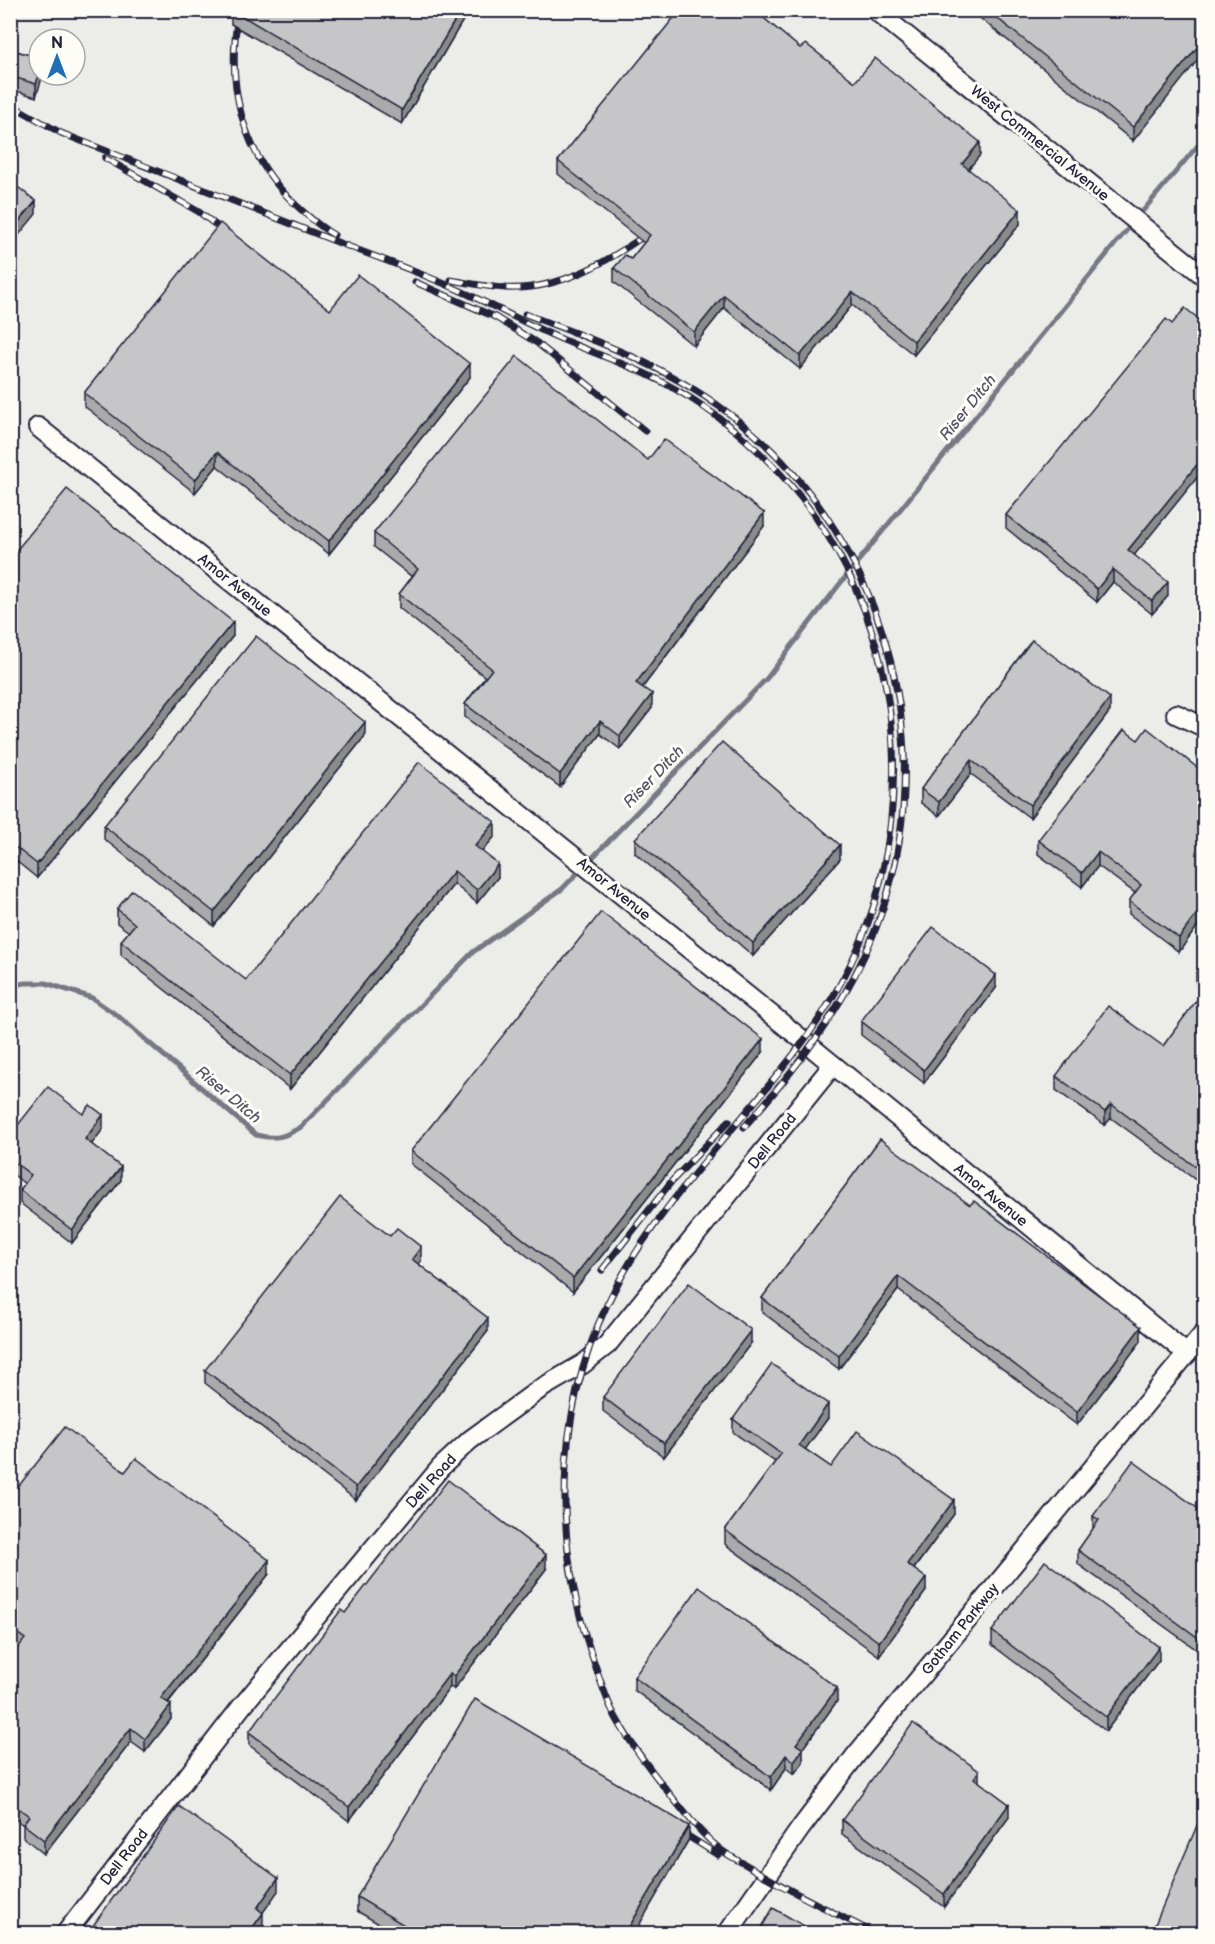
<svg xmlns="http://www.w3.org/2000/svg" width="1215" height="1944" viewBox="0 0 1215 1944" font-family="'Balsamiq Sans',sans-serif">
	<rect width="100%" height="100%" fill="#fdfcf7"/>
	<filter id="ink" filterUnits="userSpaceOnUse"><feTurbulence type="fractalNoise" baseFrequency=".0167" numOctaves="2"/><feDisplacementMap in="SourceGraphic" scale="12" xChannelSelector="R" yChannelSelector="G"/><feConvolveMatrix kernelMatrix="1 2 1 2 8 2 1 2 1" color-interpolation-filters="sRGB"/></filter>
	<g filter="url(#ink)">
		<path fill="#ecece9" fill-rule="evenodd" d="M11 11H1204V1933H11ZM39 39H75V75H39Z"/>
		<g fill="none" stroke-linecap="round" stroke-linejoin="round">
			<path stroke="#787885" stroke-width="5" d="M10 986 25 983H46L92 998 118 1016 256 1135C276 1140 284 1137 301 1127L473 952 562 889 767 678 839 585 1116 243 1204 138"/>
			<defs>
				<g id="minor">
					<polyline points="875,10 1204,276"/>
					<polyline points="38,427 804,1041 1187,1354"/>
					<polyline points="1176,714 1204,727"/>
					<polyline points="65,1934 242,1706 441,1467 470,1440 540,1389 583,1364 607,1345 833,1065"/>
					<polyline points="727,1934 800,1829 856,1755 1204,1333"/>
				</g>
			</defs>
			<use href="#minor" stroke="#22223b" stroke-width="22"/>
			<use href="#minor" stroke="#fdfcf7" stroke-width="18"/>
			<defs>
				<g id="rail">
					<path d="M239 10C225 84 241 154 297 206 309 217 320 227 334 235"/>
					<path d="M10 104 61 133C151 168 241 204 332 240 375 257 419 272 461 291 492 305 521 321 552 335 583 349 615 360 646 374 687 393 727 421 760 453 877 564 917 728 880 883 867 939 837 996 803 1042 743 1123 667 1193 618 1283 557 1395 550 1529 590 1650 597 1670 603 1691 612 1710 625 1736 643 1760 661 1783 678 1804 699 1833 720 1849 730 1857 742 1862 753 1869 792 1893 835 1913 876 1934"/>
					<polyline points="105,158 199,212 230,236"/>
					<path d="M451 280C469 283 487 287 505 288 559 291 610 261 652 230"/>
					<polyline points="415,282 495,317 537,343 645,431"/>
					<path d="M525 314C598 341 664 365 727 412 883 528 946 746 876 928 847 1004 798 1067 744 1127"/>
					<polyline points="602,1270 671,1182 729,1121"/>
					<polyline points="675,1828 718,1855"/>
				</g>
			</defs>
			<use href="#rail" stroke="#22223b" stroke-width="7"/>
			<use href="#rail" stroke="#fdfcf7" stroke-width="4.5" stroke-dasharray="14" stroke-linecap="butt"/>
		</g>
		<g fill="#aaaaac" stroke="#22223b" stroke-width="1.5">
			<polygon points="231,10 469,10 402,124 231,24"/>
			<polygon points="970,10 1204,10 1133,141"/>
			<polygon points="800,48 855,82 980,155 968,169 1020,224 914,355 852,305 800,369 724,308 694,346 614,282 614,268 631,259 644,243 558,174 558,161"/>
			<polygon points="10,49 39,58 36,97 10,89"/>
			<polygon points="1204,200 1204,222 1200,219 1200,205"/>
			<polygon points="330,310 470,377 329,554 217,466 195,493 84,406 84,393"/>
			<polygon points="1204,323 1204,469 1134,555 1168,596 1152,614 1113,582 1097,602 1006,528 1006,515 1172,324"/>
			<polygon points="648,460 764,526 643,687 652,708 620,749 600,734 560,787 465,717 465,704 485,677 399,608 399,594 412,577 374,547 374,533"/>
			<polygon points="10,558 233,636 37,878 10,856"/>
			<polygon points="1032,640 1110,711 1030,818 971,774 939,816 921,803 921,789"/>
			<polygon points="365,736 214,926 104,839 104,826"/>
			<polygon points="1138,740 1204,773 1204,917 1179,952 1129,914 1129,901 1135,893 1098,866 1082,887 1038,854 1038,840"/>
			<polygon points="495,836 482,851 498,877 477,903 454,884 290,1089 121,955 121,941 129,932 117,923 117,909 246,980"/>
			<polygon points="635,839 840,859 753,956 635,853"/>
			<polygon points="1204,961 1204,1186 1111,1118 1105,1125 1056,1090 1056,1076 1163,1046 1204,991 1196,985 1196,972"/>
			<polygon points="996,988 924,1083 861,1035 861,1021"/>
			<polygon points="763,1052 573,1292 411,1164 411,1151"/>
			<polygon points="103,1129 91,1144 121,1180 72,1243 20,1203 20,1190 25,1184 10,1172 10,1135"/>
			<polygon points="880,1139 1141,1341 1077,1425 898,1290 839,1369 762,1312 762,1298"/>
			<polygon points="390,1236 421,1261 419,1264 488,1331 356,1500 205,1383 205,1370"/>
			<polygon points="751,1343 664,1457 603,1411 603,1397"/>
			<polygon points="1204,1387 1204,1403 1203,1402 1203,1388"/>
			<polygon points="828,1418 805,1449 831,1467 954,1514 914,1569 926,1591 879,1656 725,1544 725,1530 775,1462 733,1432 733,1419"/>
			<polygon points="125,1472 269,1574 168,1703 171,1719 145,1752 131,1742 44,1854 23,1837 23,1825 10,1815 10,1658 18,1648 10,1642 10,1497"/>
			<polygon points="1204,1513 1204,1655 1078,1564 1078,1550 1093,1529 1093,1516"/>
			<polygon points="546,1569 454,1689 450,1687 349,1821 249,1745 249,1732 345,1613"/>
			<polygon points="992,1631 1159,1660 1106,1731 992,1645"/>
			<polygon points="634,1677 837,1701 802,1749 803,1762 794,1774 786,1768 771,1790 634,1690"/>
			<polygon points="979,1782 1009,1817 944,1907 842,1834 842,1820"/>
			<polygon points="689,1839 635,1931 640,1934 396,1934 357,1911 357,1897"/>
		</g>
		<g fill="#8b8b8c" stroke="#22223b" stroke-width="1.5">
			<polygon points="14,10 18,10 10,34 10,20"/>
			<polygon points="461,10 469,10 402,124 402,110"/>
			<polygon points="1204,39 1204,52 1133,141 1133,127"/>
			<polygon points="39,75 43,75 36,97 36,84"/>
			<polygon points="980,142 980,155 962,177 962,164"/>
			<polygon points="36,201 36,214 10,246 10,232"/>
			<polygon points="1020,210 1020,224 914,355 914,341"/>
			<polygon points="852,292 852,305 800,369 800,356"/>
			<polygon points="724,295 724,308 694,346 694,332"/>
			<polygon points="470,364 470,377 329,554 329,541"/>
			<polygon points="217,452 217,466 195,493 195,480"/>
			<polygon points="1204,456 1204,469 1128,563 1128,550"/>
			<polygon points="764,513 764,526 636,696 636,683"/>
			<polygon points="1113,569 1113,582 1097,602 1097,589"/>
			<polygon points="1168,582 1168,596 1152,614 1152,601"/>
			<polygon points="233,622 233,636 37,878 37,864"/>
			<polygon points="652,694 652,708 620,749 620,736"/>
			<polygon points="1110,698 1110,711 1030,818 1030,805"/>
			<polygon points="600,721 600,734 560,787 560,774"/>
			<polygon points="365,722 365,736 214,926 214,912"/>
			<polygon points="971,760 971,774 939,816 939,802"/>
			<polygon points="495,822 495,836 475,860 475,846"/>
			<polygon points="840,845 840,859 753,956 753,943"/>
			<polygon points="1098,852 1098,866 1082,887 1082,873"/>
			<polygon points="498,864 498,877 477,903 477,890"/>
			<polygon points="454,871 454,884 290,1089 290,1075"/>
			<polygon points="1204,904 1204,917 1179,952 1179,938"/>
			<polygon points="996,975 996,988 924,1083 924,1070"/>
			<polygon points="763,1039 763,1052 573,1292 573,1278"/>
			<polygon points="1111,1104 1111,1118 1105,1125 1105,1112"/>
			<polygon points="103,1115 103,1129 85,1153 85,1139"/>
			<polygon points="121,1167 121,1180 72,1243 72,1230"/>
			<polygon points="421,1247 421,1261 412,1272 412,1259"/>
			<polygon points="898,1276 898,1290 839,1369 839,1356"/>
			<polygon points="488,1318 488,1331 356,1500 356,1487"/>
			<polygon points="1141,1327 1141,1341 1077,1425 1077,1412"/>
			<polygon points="751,1330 751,1343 664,1457 664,1443"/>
			<polygon points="828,1404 828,1418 799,1458 799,1445"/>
			<polygon points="954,1500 954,1514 907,1578 907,1564"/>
			<polygon points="546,1555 546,1569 454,1689 454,1676"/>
			<polygon points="269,1560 269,1574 161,1711 161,1698"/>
			<polygon points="926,1578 926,1591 879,1656 879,1642"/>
			<polygon points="1159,1647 1159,1660 1106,1731 1106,1717"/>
			<polygon points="450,1673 450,1687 349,1821 349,1807"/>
			<polygon points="837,1688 837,1701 796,1758 796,1744"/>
			<polygon points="171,1705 171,1719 145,1752 145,1739"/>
			<polygon points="131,1728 131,1742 44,1854 44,1840"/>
			<polygon points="803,1749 803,1762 794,1774 794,1761"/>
			<polygon points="786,1755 786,1768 771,1790 771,1777"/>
			<polygon points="979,1771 979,1784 974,1778"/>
			<polygon points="1009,1804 1009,1817 944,1907 944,1894"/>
			<polygon points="689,1826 689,1839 634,1934 629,1927"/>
			<polygon points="278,1878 278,1891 257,1921 257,1908"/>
			<polygon points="263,1913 263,1926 258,1934 248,1934"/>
		</g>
		<g fill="#c6c6c8" stroke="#22223b" stroke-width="1.5">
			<polygon points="10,10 14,10 10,20"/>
			<polygon points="232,10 461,10 402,110"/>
			<polygon points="680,10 754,10 800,48 806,44 855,82 875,58 980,142 962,164 1020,210 914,341 852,292 800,356 724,295 694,332 614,268 625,255 631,259 650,235 558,161"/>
			<polygon points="987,10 1204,10 1204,39 1133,127"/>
			<polygon points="10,49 39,58 39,75 36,84 10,76"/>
			<polygon points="10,181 36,201 10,232"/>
			<polygon points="1204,200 1204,209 1200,205"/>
			<polygon points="220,223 330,310 358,275 470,364 329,541 217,452 195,480 84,393"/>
			<polygon points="1185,308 1204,323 1204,456 1128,550 1168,582 1152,601 1113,569 1097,589 1006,515 1166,319 1172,324"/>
			<polygon points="517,356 648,460 664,439 764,513 636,683 652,694 620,736 600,721 560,774 465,704 492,669 399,594 418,569 374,533"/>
			<polygon points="67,489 233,622 37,864 10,843 10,558"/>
			<polygon points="256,636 365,722 214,912 104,826"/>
			<polygon points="1032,640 1110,698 1030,805 971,760 939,802 921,789"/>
			<polygon points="1147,728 1204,773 1204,904 1179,938 1129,901 1141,885 1098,852 1082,873 1038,840 1124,730 1138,740"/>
			<polygon points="722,742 840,845 753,943 635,839"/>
			<polygon points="419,762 495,822 475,846 498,864 477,890 454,871 290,1075 121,941 135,924 117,909 132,890 246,980"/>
			<polygon points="601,912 763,1039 573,1278 411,1151"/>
			<polygon points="933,927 996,975 924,1070 861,1021"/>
			<polygon points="1204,961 1204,978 1196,972"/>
			<polygon points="1204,990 1204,1173 1111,1104 1105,1112 1056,1076 1108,1006 1163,1046"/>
			<polygon points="48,1087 83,1114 90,1105 103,1115 85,1139 121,1167 72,1230 20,1190 31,1175 10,1159 10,1135"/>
			<polygon points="880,1139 970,1205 974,1201 1141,1327 1077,1412 898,1276 839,1356 762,1298"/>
			<polygon points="340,1197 390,1236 397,1228 421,1247 412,1259 488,1318 356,1487 205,1370"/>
			<polygon points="689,1283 751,1330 664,1443 603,1397"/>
			<polygon points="772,1364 828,1404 799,1445 831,1467 857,1431 954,1500 907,1564 926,1578 879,1642 725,1530 781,1454 733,1419"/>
			<polygon points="65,1427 125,1472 136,1458 269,1560 161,1698 171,1705 145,1739 131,1728 44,1840 23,1824 29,1816 10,1802 10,1658 25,1639 10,1628 10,1497"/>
			<polygon points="1133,1461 1204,1513 1204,1642 1078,1550 1099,1520 1093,1516"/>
			<polygon points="448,1480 546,1555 454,1676 450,1673 349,1807 249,1732 341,1610 345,1613"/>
			<polygon points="1045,1561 1159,1647 1106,1717 992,1631"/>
			<polygon points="699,1587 837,1688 796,1744 803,1749 794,1761 786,1755 771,1777 634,1677"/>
			<polygon points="475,1699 689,1826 629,1927 640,1934 419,1934 357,1897"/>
			<polygon points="913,1723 979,1771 974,1778 1009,1804 944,1894 842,1820"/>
			<polygon points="179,1806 278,1878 257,1908 263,1913 248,1934 87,1934"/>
			<polygon points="1204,1809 1204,1934 1151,1934"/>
			<polygon points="773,1908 818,1934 758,1934"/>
		</g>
	</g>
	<g text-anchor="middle" stroke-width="6" stroke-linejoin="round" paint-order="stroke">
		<g font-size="15" fill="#22223b" stroke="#fdfcf7">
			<text transform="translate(1040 143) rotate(39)" y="5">West Commercial Avenue</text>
			<text transform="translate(235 585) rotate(39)" y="5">Amor Avenue</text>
			<text transform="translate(614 889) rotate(39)" y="5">Amor Avenue</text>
			<text transform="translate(772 1141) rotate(-51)" y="5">Dell Road</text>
			<text transform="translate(991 1195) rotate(39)" y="5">Amor Avenue</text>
			<text transform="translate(431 1481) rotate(-48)" y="5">Dell Road</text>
			<text transform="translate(960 1629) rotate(-51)" y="5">Gotham Parkway</text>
			<text transform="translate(124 1857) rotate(-52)" y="5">Dell Road</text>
		</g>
		<g font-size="16" font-style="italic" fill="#545466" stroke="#fdfcf7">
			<text transform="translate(967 407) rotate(-51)" y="6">Riser Ditch</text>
			<text transform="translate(653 776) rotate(-46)" y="6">Riser Ditch</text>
			<text transform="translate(229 1094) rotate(40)" y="6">Riser Ditch</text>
		</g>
	</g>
	<rect width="1215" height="1944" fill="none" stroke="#fdfcf7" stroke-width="36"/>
	<rect x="18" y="18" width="1179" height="1908" fill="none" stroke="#22223b" stroke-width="2" filter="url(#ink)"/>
	<g transform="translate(57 57)"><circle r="28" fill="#fdfcf7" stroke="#a5a5ac" stroke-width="1.5"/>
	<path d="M0-4.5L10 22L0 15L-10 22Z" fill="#1f6fb2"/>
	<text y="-9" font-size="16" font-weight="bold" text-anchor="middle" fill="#22223b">N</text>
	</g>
</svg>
